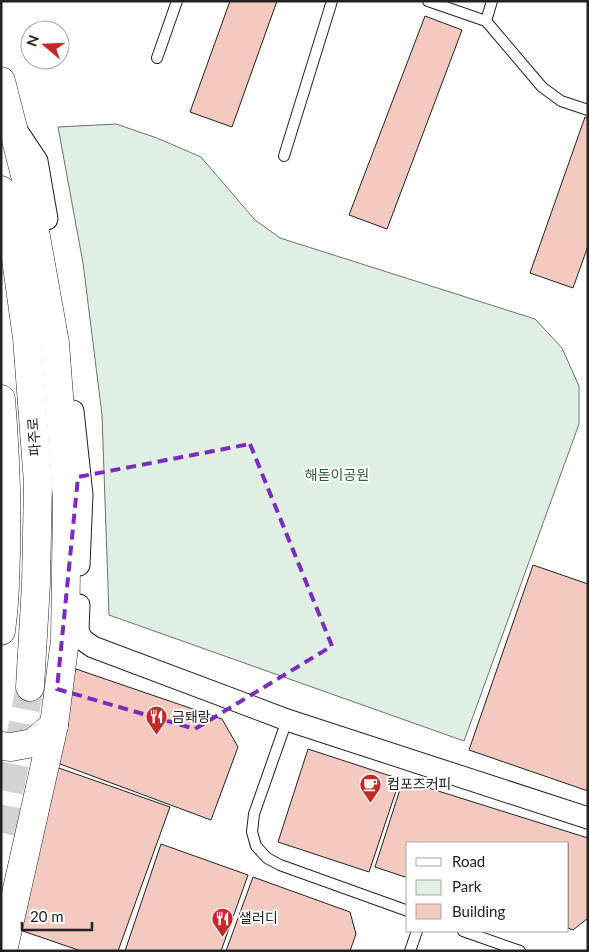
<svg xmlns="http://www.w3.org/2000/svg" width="589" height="952" viewBox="0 0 589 952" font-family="Lato,'Noto Sans KR',sans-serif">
	<rect width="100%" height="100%" fill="#fff"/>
	<polygon fill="#e0efe3" stroke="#6f6f6f" points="116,124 157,138 201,157 255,220 280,238 535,319 562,348 579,386 579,424 464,741 109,615 102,415 83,263 58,127"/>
	<g fill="#f3c9c0" stroke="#222">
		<polygon points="230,1 277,1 232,127 190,112"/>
		<polygon points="425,16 462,30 387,229 349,215"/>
		<polygon points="585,117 588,118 588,246 573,288 530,273"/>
		<polygon points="533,565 588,584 588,791 469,750"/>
		<polygon points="76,669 222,719 238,747 211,820 52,761 60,716"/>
		<polygon points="308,749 400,779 369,872 278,842"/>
		<polygon points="56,767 170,807 118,951 81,951 14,928"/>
		<polygon points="403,780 588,838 588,918 573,930 568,928 568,843 408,843 408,878 375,867"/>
		<polygon points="161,844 248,875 221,951 125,951"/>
		<polygon points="253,877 350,912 356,934 350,951 226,951"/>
	</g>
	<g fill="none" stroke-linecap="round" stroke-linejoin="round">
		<polyline stroke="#d3d3d3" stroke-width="28" stroke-dasharray="28 14" stroke-linecap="butt" points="1,833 30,687"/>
		<defs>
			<g id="lane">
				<polyline points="428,1 486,21 542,87 561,101 588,110"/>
				<polyline points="486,21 492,1"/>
				<polyline points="157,58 177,1"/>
				<polyline points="284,156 332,1"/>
				<polyline points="287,720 254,814 252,832 256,846 267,858 280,865 408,911"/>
				<polyline points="463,931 520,951"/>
				<polyline points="410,951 417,931"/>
			</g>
			<g id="street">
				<polyline points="19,134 37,161 47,219"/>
				<polyline points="73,411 82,495 79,565"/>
				<polyline points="79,605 78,631 83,640 93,647 287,720 588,818"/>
			</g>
			<g id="secondary">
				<polyline points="1,81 25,175 55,343 67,501 65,640 54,725 3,951"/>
				<polyline points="1,190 15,252 27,338 38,483 36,584 30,687"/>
				<path d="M1 399C6 459 8 521 5 582 5 598 3 615 1 631"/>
				<polyline points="1,746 11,747 33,743 54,725"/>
			</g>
		</defs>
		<use href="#lane" stroke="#222" stroke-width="12"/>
		<use href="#street" stroke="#222" stroke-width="23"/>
		<use href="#secondary" stroke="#222" stroke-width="29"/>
		<use href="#lane" stroke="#fff" stroke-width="10"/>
		<use href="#street" stroke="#fff" stroke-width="21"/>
		<use href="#secondary" stroke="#fff" stroke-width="28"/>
	</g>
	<path fill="none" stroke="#7b2cbf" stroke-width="4" stroke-dasharray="10 6" stroke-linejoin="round" d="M250 444 332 646 195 729 57 689 78 477Z"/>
	<defs>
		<symbol id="restaurant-pin" viewBox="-11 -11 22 30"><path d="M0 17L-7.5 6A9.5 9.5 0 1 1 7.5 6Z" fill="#c62828" stroke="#fff"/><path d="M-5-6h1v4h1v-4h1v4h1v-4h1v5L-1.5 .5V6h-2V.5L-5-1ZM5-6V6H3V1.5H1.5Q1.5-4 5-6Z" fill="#fff"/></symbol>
		<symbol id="cafe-pin" viewBox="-11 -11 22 30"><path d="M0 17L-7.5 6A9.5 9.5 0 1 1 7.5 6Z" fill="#c62828" stroke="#fff"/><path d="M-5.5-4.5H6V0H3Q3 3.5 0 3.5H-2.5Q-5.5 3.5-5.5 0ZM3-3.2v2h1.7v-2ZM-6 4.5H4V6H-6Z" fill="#fff"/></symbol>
	</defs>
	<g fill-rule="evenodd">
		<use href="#restaurant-pin" x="144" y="704" width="25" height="34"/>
		<use href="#cafe-pin" x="358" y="772" width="25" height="34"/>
		<use href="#restaurant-pin" x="210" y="906" width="25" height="34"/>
	</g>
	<g text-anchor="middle" stroke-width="4" stroke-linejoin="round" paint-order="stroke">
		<g font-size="14" fill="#222" stroke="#fff">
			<text transform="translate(34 437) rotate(-94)" y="5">파주로</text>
		</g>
		<g font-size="14" fill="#2f5e38" stroke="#fff">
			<text x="337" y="480">해돋이공원</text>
		</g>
		<g font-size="14" fill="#222" stroke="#fff" text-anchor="start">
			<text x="172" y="722">금퇘랑</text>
			<text x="387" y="789">컴포즈커피</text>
			<text x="239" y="923">샐러디</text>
		</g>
	</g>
	<rect width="589" height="952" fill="none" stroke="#222222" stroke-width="5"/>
	<rect x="406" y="842" width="162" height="90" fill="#ffffff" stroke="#a7a7a7"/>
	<rect x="416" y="858" width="25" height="8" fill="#ffffff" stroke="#a7a7a7"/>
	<text x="452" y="867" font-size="15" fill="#222222">Road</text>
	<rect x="416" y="880" width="25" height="15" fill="#e0efe3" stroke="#a7a7a7"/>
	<text x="452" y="892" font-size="15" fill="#222222">Park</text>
	<rect x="416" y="904" width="25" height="15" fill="#f3c9c0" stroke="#a7a7a7"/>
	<text x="452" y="917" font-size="15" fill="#222222">Building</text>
	<g transform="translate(45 45) rotate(289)"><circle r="24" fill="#ffffff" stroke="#a7a7a7"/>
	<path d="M0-4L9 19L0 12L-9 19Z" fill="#c62828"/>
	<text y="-8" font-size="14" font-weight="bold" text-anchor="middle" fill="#222222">N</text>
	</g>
	<path d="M22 922v8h70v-8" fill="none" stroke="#222222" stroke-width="2.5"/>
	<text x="30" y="922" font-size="15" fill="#222222" stroke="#ffffff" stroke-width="4" paint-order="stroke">20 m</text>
</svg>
